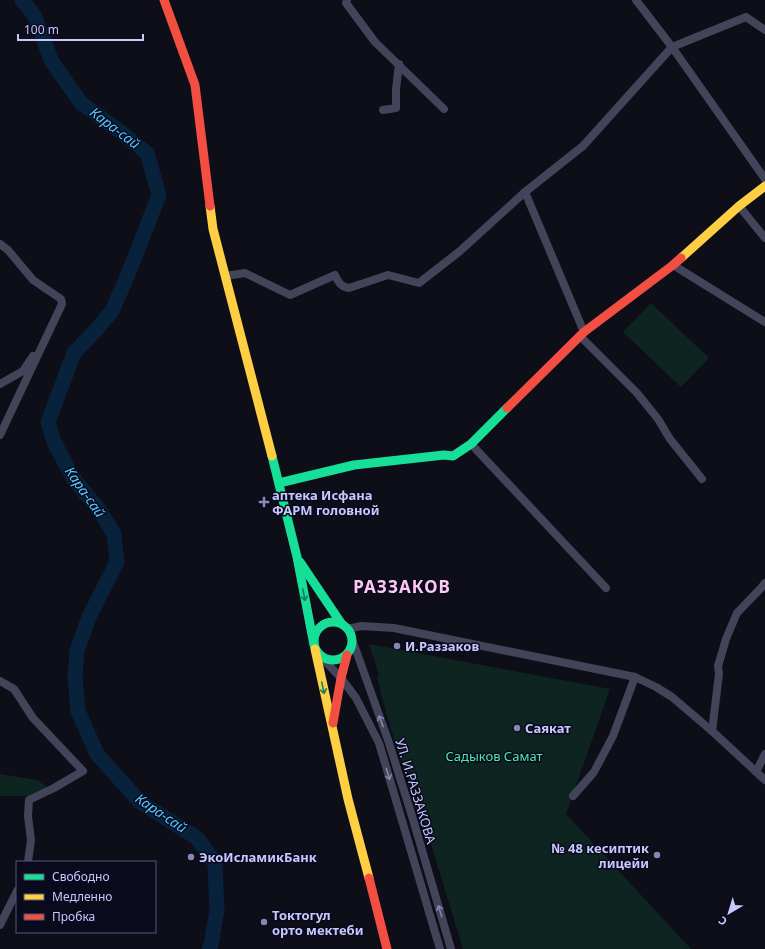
<svg xmlns="http://www.w3.org/2000/svg" width="765" height="949" viewBox="0 0 765 949" font-family="'Noto Sans',sans-serif">
	<rect width="100%" height="100%" fill="#0e0e19"/>
	<g fill="#0d2421">
		<polygon points="651,303 709,358 681,387 623,332"/>
		<polygon points="369,644 610,689 566,814 691,949 463,949 423,818 399,755 385,709 377,676 379,675"/>
		<polygon points="0,774 37,780 49,788 37,796 0,796"/>
	</g>
	<g fill="none" stroke-linecap="round" stroke-linejoin="round">
		<polyline stroke="#08223c" stroke-width="15" points="22,0 34,15 52,62 81,103 121,132 147,153 159,195 127,277 112,311 97,329 74,353 48,422 54,442 73,478 100,511 114,534 117,562 89,617 77,651 75,677 78,711 97,754 140,802 197,838 215,863 217,910 211,945 209,949"/>
		<g stroke="#42445a" stroke-width="8">
			<polyline points="347,0 346,3 375,42 444,109"/>
			<polyline points="636,0 672,47 765,179"/>
			<polyline points="383,110 396,108 396,89 399,64"/>
			<polyline points="739,206 765,238"/>
			<polyline points="0,244 8,250 33,280 61,299 62,304 0,435"/>
			<polyline points="673,265 765,322"/>
			<path d="M225 276 245 273 290 295 335 275C338 282 341 287 349 288L388 275 419 283 460 251 525 192"/>
			<polyline points="584,332 525,192 583,146 672,47 746,17 765,30"/>
			<polyline points="580,336 637,393 658,419 670,439 702,479"/>
			<polyline points="0,384 23,371 33,356"/>
			<polyline points="471,444 606,588"/>
			<polyline points="348,629 361,626 394,628 635,677 656,687 672,697 712,731 765,780"/>
			<polyline points="353,642 388,740 412,816 451,949"/>
			<polyline points="321,657 341,678 356,698 379,743 440,949"/>
			<polyline points="0,681 14,689 33,718 83,771 54,788 29,800 28,816 31,840 28,862"/>
			<polyline points="712,731 719,674 718,666 726,639 737,613 762,587 765,583"/>
			<polyline points="756,772 765,754"/>
			<polyline points="573,796 594,772 613,736 635,677"/>
			<polyline points="0,925 17,891"/>
		</g>
		<g stroke="#16e098" stroke-width="9">
			<polyline points="272,456 297,557 314,645"/>
			<polyline points="279,483 354,465 444,455 453,456 471,444 507,408"/>
			<polyline points="300,562 341,623"/>
			<circle cx="333" cy="641" r="19"/>
		</g>
		<g stroke="#ffcf43" stroke-width="9">
			<polyline points="210,206 213,229 272,456"/>
			<polyline points="681,258 739,206 765,186"/>
			<polyline points="315,649 348,799 369,878"/>
		</g>
		<g stroke="#f24e42" stroke-width="9">
			<polyline points="164,0 195,85 210,206"/>
			<polyline points="507,408 584,332 673,265 681,258"/>
			<polyline points="333,723 341,678 347,655"/>
			<polyline points="369,878 387,949"/>
		</g>
	</g>
	<defs><path id="oneway-shaft" d="M-6 0H5M1.5-3L5.5 0L1.5 3" fill="none" stroke-width="1.6" stroke-linecap="round" stroke-linejoin="round"/></defs>
	<g stroke="#118061">
		<use href="#oneway-shaft" transform="translate(304 595) rotate(79)"/>
		<use href="#oneway-shaft" transform="translate(323 688) rotate(78)"/>
	</g>
	<g stroke="#8486ac">
		<use href="#oneway-shaft" transform="translate(381 721) rotate(-110)"/>
		<use href="#oneway-shaft" transform="translate(388 774) rotate(73)"/>
		<use href="#oneway-shaft" transform="translate(440 911) rotate(-107)"/>
	</g>
	<g fill="#8687ae" stroke="#0a0a1d" stroke-width="1.5">
		<path d="M262 496h4v4h4v4h-4v4h-4v-4h-4v-4h4z"/>
		<circle cx="397" cy="646" r="4"/>
		<circle cx="517" cy="728" r="4"/>
		<circle cx="657" cy="855" r="4"/>
		<circle cx="191" cy="857" r="4"/>
		<circle cx="264" cy="922" r="4"/>
	</g>
	<g text-anchor="middle" stroke-width="3" stroke-linejoin="round" paint-order="stroke">
		<g font-size="13" font-weight="bold" fill="#c6c8ff" stroke="#0a0a1d" text-anchor="start">
			<text x="272" y="500">аптека Исфана<tspan x="272" dy="15">ФАРМ головной</tspan></text>
			<text x="405" y="651">И.Раззаков</text>
			<text x="525" y="733">Саякат</text>
			<text x="649" y="853" text-anchor="end">№ 48 кесиптик<tspan x="649" dy="15">лицейи</tspan></text>
			<text x="199" y="862">ЭкоИсламикБанк</text>
			<text x="272" y="920">Токтогул<tspan x="272" dy="15">орто мектеби</tspan></text>
		</g>
		<g font-size="13" fill="#4ae7a8" stroke="#0a0a1d">
			<text x="494" y="761">Садыков Самат</text>
		</g>
		<g font-size="13" fill="#c6c8ff" stroke="#0a0a1d">
			<text transform="translate(416 791) rotate(73)" y="5">УЛ. И.РАЗЗАКОВА</text>
		</g>
		<g font-size="14" font-style="italic" fill="#54c9ff" stroke="#0a0a1d">
			<text transform="translate(115 128) rotate(37)" y="5">Кара-сай</text>
			<text transform="translate(85 492) rotate(55)" y="5">Кара-сай</text>
			<text transform="translate(161 813) rotate(34)" y="5">Кара-сай</text>
		</g>
		<g font-size="17" font-weight="bold" letter-spacing="1" fill="#ffc8f3" stroke="#0a0a1d">
			<text x="402" y="593">РАЗЗАКОВ</text>
		</g>
	</g>
	<rect x="16" y="861" width="140" height="72" fill="#0a0a1d" stroke="#555677"/>
	<rect x="24" y="874" width="20" height="6" fill="#16e098" stroke="#555677"/>
	<text x="52" y="881" font-size="12" fill="#c6c8ff">Свободно</text>
	<rect x="24" y="894" width="20" height="6" fill="#ffcf43" stroke="#555677"/>
	<text x="52" y="901" font-size="12" fill="#c6c8ff">Медленно</text>
	<rect x="24" y="914" width="20" height="6" fill="#f24e42" stroke="#555677"/>
	<text x="52" y="921" font-size="12" fill="#c6c8ff">Пробка</text>
	<g transform="translate(729 913) rotate(218)" stroke="#0a0a1d" stroke-width="3" paint-order="stroke">
	<path d="M0-3L7 15L0 10L-7 15Z" fill="#c6c8ff"/>
	<text y="-6" font-size="11" font-weight="bold" text-anchor="middle" fill="#c6c8ff">С</text>
	</g>
	<path d="M18 34v6h125v-6" fill="none" stroke="#c6c8ff" stroke-width="2"/>
	<text x="24" y="34" font-size="12" fill="#c6c8ff" stroke="#0a0a1d" stroke-width="3" paint-order="stroke">100 m</text>
</svg>
